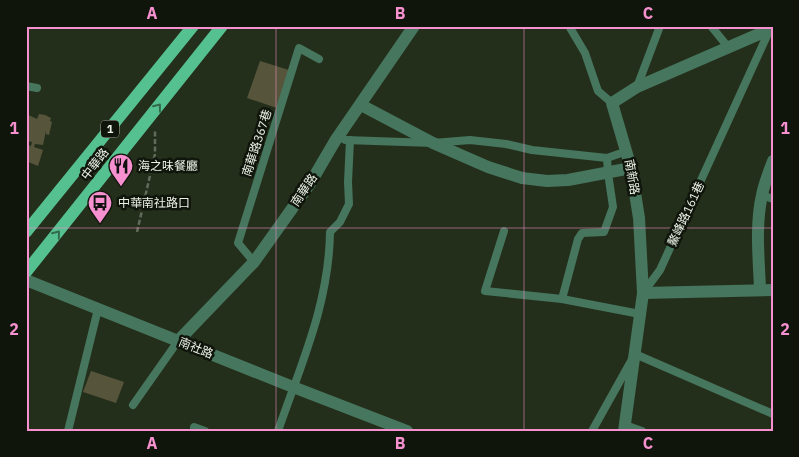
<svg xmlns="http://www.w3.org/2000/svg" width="799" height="457" viewBox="0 0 799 457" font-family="'IBM Plex Sans','Noto Sans TC',sans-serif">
	<rect width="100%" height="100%" fill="#242f1b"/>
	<g fill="#57543c">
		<polygon points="260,61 289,70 277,108 247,98"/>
		<polygon points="26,114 37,119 39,114 45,115 51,118 50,121 52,122 49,135 46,134 46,131 43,145 35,144 34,147 43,150 38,166 26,161 26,145 31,146 32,142 26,141"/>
		<polygon points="91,371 124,382 116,403 83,392"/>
	</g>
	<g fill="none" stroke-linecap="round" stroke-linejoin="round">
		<polyline stroke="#626b5a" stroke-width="2.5" stroke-dasharray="5 2.5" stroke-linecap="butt" points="137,232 155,154 155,131"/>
		<g stroke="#46765e" stroke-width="8">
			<polyline points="569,26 585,53 598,91 612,103"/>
			<polyline points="711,26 728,47"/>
			<polyline points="26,86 37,88"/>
			<polyline points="637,87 660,26"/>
			<polyline points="345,140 433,143 470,140 506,144 532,150 607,158 627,151"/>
			<polyline points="762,195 773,199"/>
			<polyline points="504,231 485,291 562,299 640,314"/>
			<polyline points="254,262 238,243 299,48 319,59"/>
			<polyline points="643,293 660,270 770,29"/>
			<polyline points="562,299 578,239 582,233 604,232 613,207 608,173 607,158"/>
			<polyline points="133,405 178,341"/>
			<polyline points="625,425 642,431"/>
			<polyline points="194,427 205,431"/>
			<polyline points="68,431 98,309"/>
			<path d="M278 431C301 364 329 304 330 232L340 222 349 204 348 182 350 140"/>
			<polyline points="592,431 635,354 773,414"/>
		</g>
		<g stroke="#46765e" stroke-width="12">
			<polyline points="361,105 433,143 488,167 522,178 547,181 568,180 631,168"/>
			<polyline points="26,280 293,387 407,431"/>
			<path d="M760 290C759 259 755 226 762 195 764 184 769 172 773 161"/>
			<polyline points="643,293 773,290"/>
			<polyline points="178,341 254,262 311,182 335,141 414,26"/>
			<polyline points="624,431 643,293 639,218 631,168 612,103 637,87 773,28"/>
		</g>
		<g stroke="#56c190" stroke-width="12">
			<polyline points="26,232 193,26"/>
			<polyline points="26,272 222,26"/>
		</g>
	</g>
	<defs><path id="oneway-chevron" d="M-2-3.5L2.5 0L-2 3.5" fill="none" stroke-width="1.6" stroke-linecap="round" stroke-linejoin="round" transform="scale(1.25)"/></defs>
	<g stroke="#336b4e">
		<use href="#oneway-chevron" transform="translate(158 107) rotate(-52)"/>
		<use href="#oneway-chevron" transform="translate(57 234) rotate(-51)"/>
	</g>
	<path fill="none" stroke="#f790ce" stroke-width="1" stroke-opacity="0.55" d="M276 26V431M524 26V431M26 228H773"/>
	<defs>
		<symbol id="restaurant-pin" viewBox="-11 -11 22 30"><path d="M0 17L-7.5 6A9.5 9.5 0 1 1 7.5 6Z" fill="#f790ce" stroke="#10150c"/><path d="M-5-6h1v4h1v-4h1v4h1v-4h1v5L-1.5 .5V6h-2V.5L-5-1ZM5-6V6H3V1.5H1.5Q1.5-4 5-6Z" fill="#111"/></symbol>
		<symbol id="bus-pin" viewBox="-11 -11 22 30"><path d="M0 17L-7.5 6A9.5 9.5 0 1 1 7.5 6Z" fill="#f790ce" stroke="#10150c"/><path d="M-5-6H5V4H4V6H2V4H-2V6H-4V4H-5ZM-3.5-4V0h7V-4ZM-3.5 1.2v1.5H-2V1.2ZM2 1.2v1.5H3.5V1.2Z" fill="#111"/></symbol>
	</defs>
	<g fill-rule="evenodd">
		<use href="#restaurant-pin" x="107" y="152" width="28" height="38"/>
		<use href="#bus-pin" x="86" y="189" width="28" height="38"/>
	</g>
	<g text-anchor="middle" stroke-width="5" stroke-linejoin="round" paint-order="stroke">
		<rect fill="#10150c" stroke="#a9b0a4" stroke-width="1" x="101" y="120.5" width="18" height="17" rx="4"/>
		<g font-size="11" font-weight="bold" fill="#ebf2e5">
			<text x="110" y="133">1</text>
		</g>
		<g font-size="12" fill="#ebf2e5" stroke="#10150c">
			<text transform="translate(257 143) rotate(-72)" y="4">南華路367巷</text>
			<text transform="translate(95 164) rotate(-52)" y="4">中華路</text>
			<text transform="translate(632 177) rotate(80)" y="4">南新路</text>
			<text transform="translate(304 190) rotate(-56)" y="4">南華路</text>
			<text transform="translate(686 214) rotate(-65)" y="4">鰲峰路161巷</text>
			<text transform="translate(196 348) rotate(22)" y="4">南社路</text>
		</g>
		<g font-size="12" fill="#ebf2e5" stroke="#10150c" text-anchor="start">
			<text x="138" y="170">海之味餐廳</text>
			<text x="118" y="207">中華南社路口</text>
		</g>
	</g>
	<rect width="799" height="457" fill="none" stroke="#10150c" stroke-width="55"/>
	<rect x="28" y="28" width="744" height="402" fill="none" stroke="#f790ce" stroke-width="2"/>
	<g font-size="16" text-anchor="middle" font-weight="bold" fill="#f790ce">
		<text x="152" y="19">A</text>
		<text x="400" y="19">B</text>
		<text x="648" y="19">C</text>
		<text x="14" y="134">1</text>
		<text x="785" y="134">1</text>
		<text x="14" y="335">2</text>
		<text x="785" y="335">2</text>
		<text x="152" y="449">A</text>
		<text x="400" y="449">B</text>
		<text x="648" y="449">C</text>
	</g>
</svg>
